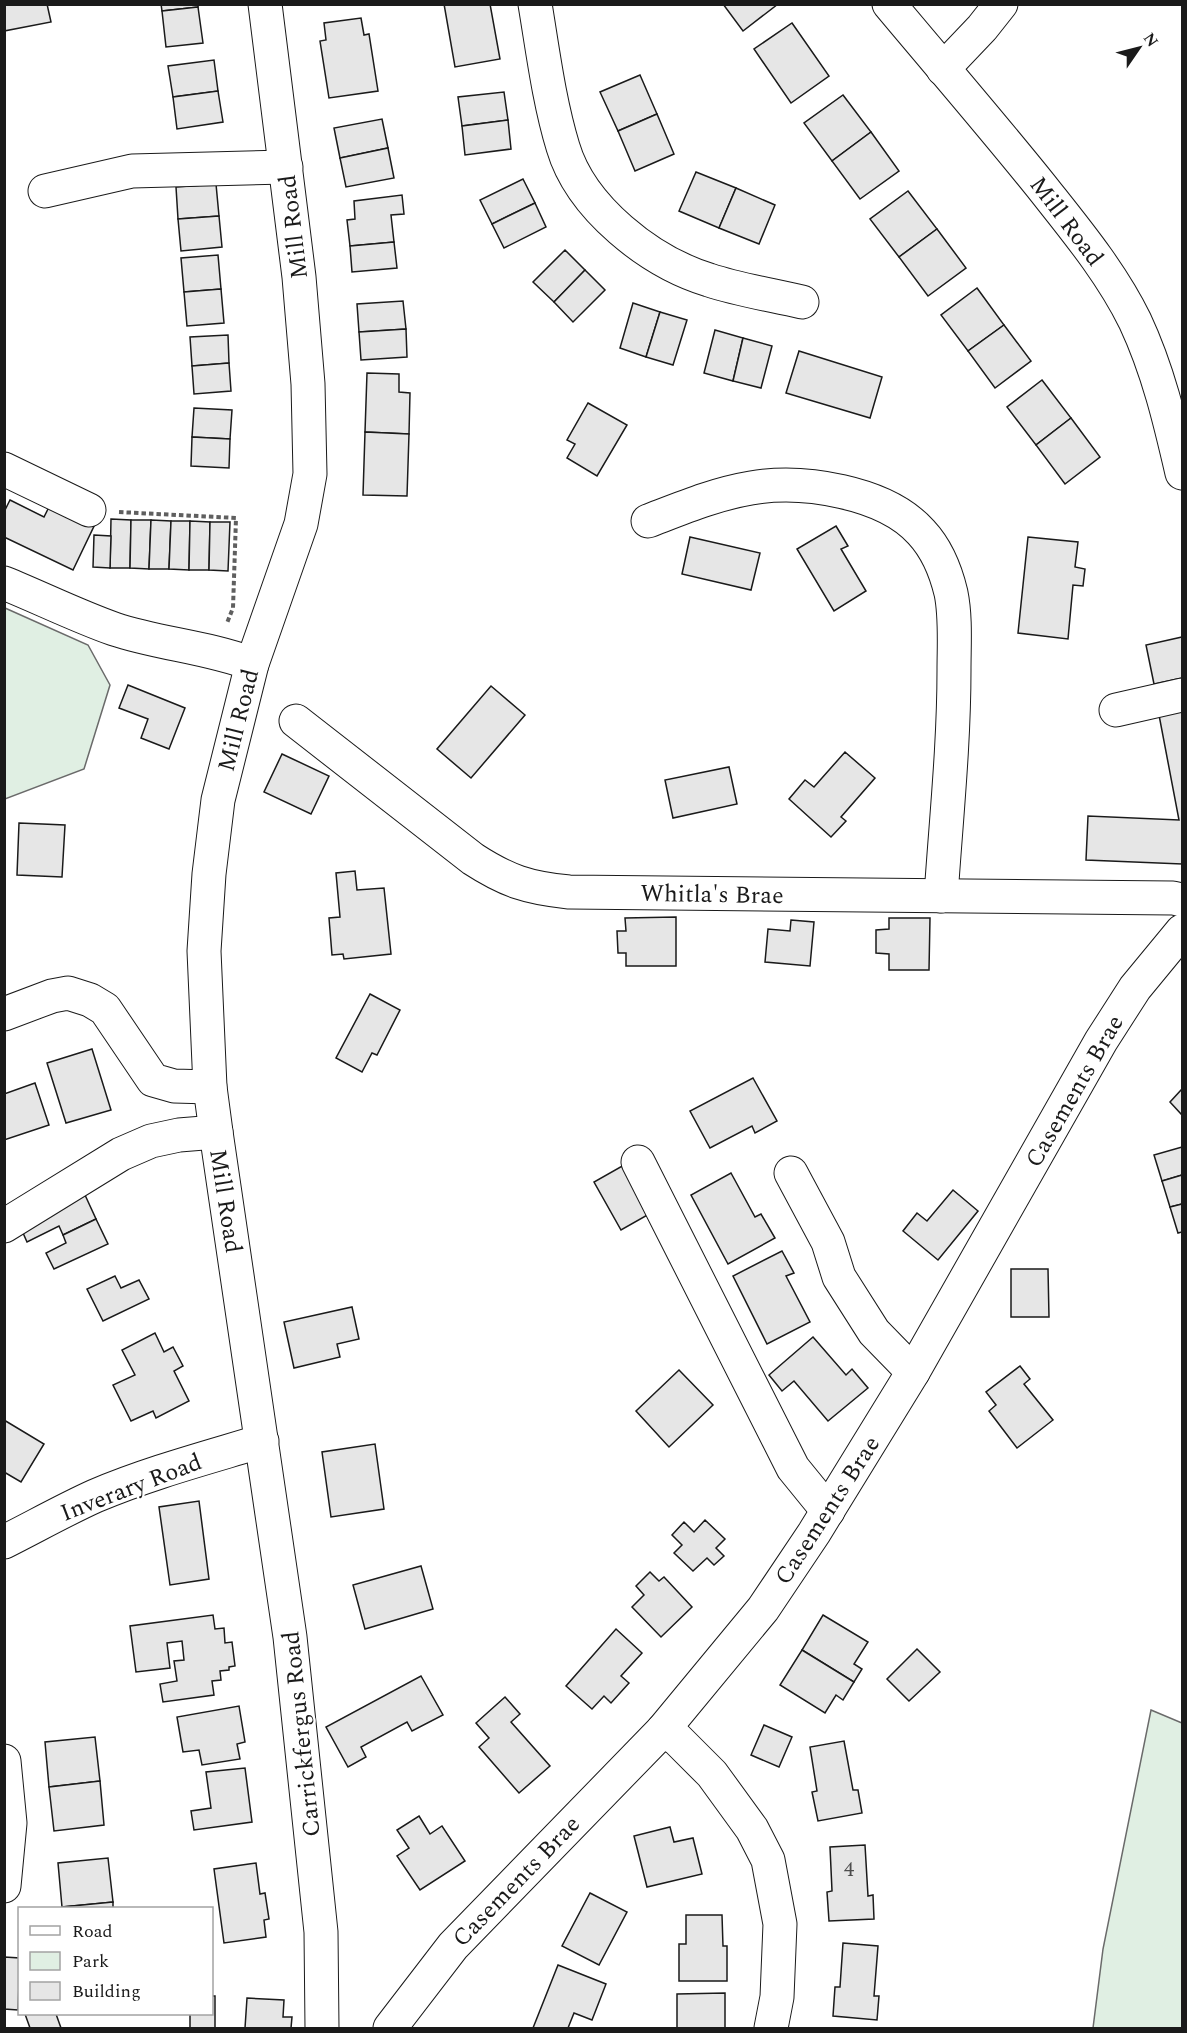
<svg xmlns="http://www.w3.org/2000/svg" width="1187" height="2033" viewBox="0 0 1187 2033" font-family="Spectral,serif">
	<rect width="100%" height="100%" fill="#fff"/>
	<g fill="#e0efe3" stroke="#6a6a6a" stroke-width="1.5">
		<polygon points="5,608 88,645 110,685 84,769 5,799"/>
		<polygon points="1151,1710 1182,1723 1182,2028 1093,2028 1103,1949"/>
	</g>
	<g fill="#e6e6e6" stroke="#1a1a1a" stroke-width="1.5">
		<polygon points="4,4 47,4 51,22 4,31"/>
		<polygon points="161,4 198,4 198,7 162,11"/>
		<polygon points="444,4 490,4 500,59 455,67"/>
		<polygon points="723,4 778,4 743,31"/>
		<polygon points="198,7 203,43 166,47 162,11"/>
		<polygon points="361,18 364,35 369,34 378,91 329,98 320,41 326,40 324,23"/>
		<polygon points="792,23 829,76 791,103 754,49"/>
		<polygon points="214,60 218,91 173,97 168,66"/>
		<polygon points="640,75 657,114 618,131 600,92"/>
		<polygon points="218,91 223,122 177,129 173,97"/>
		<polygon points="504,92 508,120 462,126 458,97"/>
		<polygon points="843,95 871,132 832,161 804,123"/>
		<polygon points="657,114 674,154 635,171 618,131"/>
		<polygon points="382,119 388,148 340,158 334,128"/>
		<polygon points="508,120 511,149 465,155 462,126"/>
		<polygon points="871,132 899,171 860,199 832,161"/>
		<polygon points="388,148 394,178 346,187 340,158"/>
		<polygon points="696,172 736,188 719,228 679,211"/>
		<polygon points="523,179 535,203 492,224 480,200"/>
		<polygon points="216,184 219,216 178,219 176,187"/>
		<polygon points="736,188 775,205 759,244 719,228"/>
		<polygon points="908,191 937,229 899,257 870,219"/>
		<polygon points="402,195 404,214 391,215 394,242 350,246 347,220 355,219 354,201"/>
		<polygon points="535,203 546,227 504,248 492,224"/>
		<polygon points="219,216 222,247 181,251 178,219"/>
		<polygon points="937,229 966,268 928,296 899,257"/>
		<polygon points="394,242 397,268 352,272 350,246"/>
		<polygon points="565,250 585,270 554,302 533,282"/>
		<polygon points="218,255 221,289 184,292 181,258"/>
		<polygon points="585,270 605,290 573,322 554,302"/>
		<polygon points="977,288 1004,325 968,351 941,315"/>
		<polygon points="221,289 224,323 187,326 184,292"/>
		<polygon points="403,301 406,329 359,332 357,304"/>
		<polygon points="633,303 660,312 646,357 620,348"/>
		<polygon points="660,312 687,320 673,365 646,357"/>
		<polygon points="1004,325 1031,361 995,388 968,351"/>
		<polygon points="406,329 407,357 361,360 359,332"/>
		<polygon points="715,330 743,338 733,381 704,373"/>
		<polygon points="228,335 229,363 192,366 190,337"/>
		<polygon points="743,338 772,346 761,388 733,381"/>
		<polygon points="799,351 882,377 870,418 786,393"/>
		<polygon points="229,363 231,391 194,394 192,366"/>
		<polygon points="367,373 399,374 399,392 410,393 409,434 365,432"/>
		<polygon points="1042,380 1071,418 1036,445 1007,407"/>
		<polygon points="588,403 627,425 597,476 567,458 575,444 567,440"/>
		<polygon points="194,408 232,410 230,439 192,437"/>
		<polygon points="1071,418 1100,457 1065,484 1036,445"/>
		<polygon points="365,432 409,434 407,496 363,495"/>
		<polygon points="192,437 230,439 229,468 191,466"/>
		<polygon points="10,500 44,517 52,501 96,522 73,570 4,537 4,512"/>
		<polygon points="111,519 131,520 130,568 110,568"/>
		<polygon points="131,520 151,520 149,569 130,568"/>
		<polygon points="151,520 171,521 169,569 149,569"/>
		<polygon points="171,521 190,521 189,570 169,569"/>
		<polygon points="190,521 210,522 209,570 189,570"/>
		<polygon points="210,522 230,522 228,571 209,570"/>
		<polygon points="836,526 848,546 841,549 866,591 834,611 797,549"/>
		<polygon points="94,535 111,536 110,568 93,567"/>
		<polygon points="690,537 760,553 751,590 682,574"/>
		<polygon points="1028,537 1078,542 1075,567 1085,569 1083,586 1073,585 1068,639 1018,633"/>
		<polygon points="1182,637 1182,678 1154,684 1146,645"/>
		<polygon points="128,685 185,708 169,749 141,738 148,719 119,708"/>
		<polygon points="491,686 525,715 471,778 437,749"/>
		<polygon points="1182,710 1182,864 1086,860 1088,816 1179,820 1159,715"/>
		<polygon points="845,752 875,778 841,817 846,821 831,837 789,799 805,780 814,787"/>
		<polygon points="282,754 329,776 311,814 264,792"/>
		<polygon points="729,767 737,804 673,818 665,780"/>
		<polygon points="19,823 65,825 62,877 17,875"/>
		<polygon points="355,871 357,890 384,888 391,954 344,959 343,954 332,955 329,918 340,917 336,873"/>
		<polygon points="676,917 676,966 626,966 626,953 618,953 617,931 626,931 625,918"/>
		<polygon points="889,918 930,918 929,970 889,970 889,954 876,953 876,930 889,929"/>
		<polygon points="791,920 814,922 810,966 765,962 768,929 790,931"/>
		<polygon points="370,994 400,1010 377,1055 372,1053 362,1072 336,1058"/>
		<polygon points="92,1049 111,1110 66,1123 47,1063"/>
		<polygon points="753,1078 777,1121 755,1133 752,1126 710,1148 690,1111"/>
		<polygon points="35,1083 49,1125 4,1140 4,1094"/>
		<polygon points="1182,1089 1182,1115 1170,1102"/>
		<polygon points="1182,1147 1182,1175 1162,1181 1154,1155"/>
		<polygon points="624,1165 651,1213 621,1230 594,1182"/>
		<polygon points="731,1173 755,1217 761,1214 775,1238 728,1264 691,1195"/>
		<polygon points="1182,1175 1182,1204 1170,1207 1162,1181"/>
		<polygon points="953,1190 978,1211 938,1260 903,1231 917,1213 927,1221"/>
		<polygon points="85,1195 96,1219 63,1235 59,1226 27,1242 20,1226"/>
		<polygon points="1182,1204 1182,1232 1178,1233 1170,1207"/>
		<polygon points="96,1219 108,1244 54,1269 46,1253 66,1243 63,1235"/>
		<polygon points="782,1251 794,1273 786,1276 810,1322 767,1344 733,1276"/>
		<polygon points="1011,1269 1048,1269 1049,1317 1011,1317"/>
		<polygon points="115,1276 121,1288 139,1280 149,1299 103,1321 87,1289"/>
		<polygon points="352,1307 359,1339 337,1344 340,1357 294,1368 284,1322"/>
		<polygon points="155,1333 164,1352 173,1347 183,1366 174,1371 189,1401 156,1418 153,1411 131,1421 113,1385 135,1375 122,1350"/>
		<polygon points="813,1337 846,1375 852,1369 868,1388 828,1421 794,1381 782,1391 769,1375"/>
		<polygon points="1020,1366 1030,1379 1024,1384 1053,1420 1017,1448 989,1411 996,1405 986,1392"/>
		<polygon points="679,1370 713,1405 669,1447 636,1411"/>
		<polygon points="4,1420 44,1444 21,1482 4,1472"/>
		<polygon points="375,1444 384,1509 331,1517 322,1452"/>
		<polygon points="199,1501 209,1579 170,1585 159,1507"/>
		<polygon points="705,1520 725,1539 716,1548 724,1556 714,1565 707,1558 693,1571 674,1553 682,1545 672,1535 684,1522 694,1532"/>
		<polygon points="421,1566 433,1609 365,1629 353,1585"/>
		<polygon points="650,1572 659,1581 664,1577 692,1607 661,1637 632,1607 644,1595 636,1586"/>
		<polygon points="213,1615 215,1629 224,1628 225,1643 232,1642 235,1666 229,1667 229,1670 220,1671 221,1680 212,1681 214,1695 163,1702 160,1684 177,1681 174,1661 184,1660 182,1641 167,1643 170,1668 136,1672 130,1626"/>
		<polygon points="823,1615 868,1642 854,1664 862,1669 854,1682 802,1650"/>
		<polygon points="616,1629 642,1653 621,1676 629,1683 611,1703 604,1696 592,1709 566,1686"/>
		<polygon points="917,1649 940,1672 909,1701 887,1679"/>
		<polygon points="802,1650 854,1682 843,1700 836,1695 825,1713 780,1685"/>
		<polygon points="421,1676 443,1715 412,1731 407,1722 361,1747 366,1757 348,1767 326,1727"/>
		<polygon points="505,1697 520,1714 511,1722 550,1766 519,1793 479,1747 489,1738 476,1723"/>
		<polygon points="239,1706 245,1742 237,1744 240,1759 202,1765 199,1750 183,1752 177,1717"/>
		<polygon points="764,1725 792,1737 779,1767 751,1755"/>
		<polygon points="95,1737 100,1781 49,1787 45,1742"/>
		<polygon points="844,1741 853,1790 858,1790 862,1813 818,1821 812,1792 817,1791 810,1747"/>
		<polygon points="245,1768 252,1822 194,1830 191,1811 211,1808 206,1772"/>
		<polygon points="100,1781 104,1825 54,1831 49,1787"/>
		<polygon points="419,1816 430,1834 442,1826 465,1861 420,1890 397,1856 409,1848 397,1830"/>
		<polygon points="670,1827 674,1842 693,1838 702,1874 647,1887 634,1836"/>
		<polygon points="865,1845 868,1896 873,1895 874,1919 829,1921 827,1892 832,1891 830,1847"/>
		<polygon points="108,1858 113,1902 62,1907 58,1863"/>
		<polygon points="256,1863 260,1894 265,1893 269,1919 264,1920 266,1937 224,1943 214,1869"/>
		<polygon points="590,1893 627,1912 599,1965 562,1946"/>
		<polygon points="113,1902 113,1908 62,1908 62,1907"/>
		<polygon points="686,1915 722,1915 723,1946 727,1946 727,1981 679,1981 679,1944 686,1944"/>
		<polygon points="843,1943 878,1946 874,1996 879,1996 877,2020 833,2016 835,1987 840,1987"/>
		<polygon points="4,1957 20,1958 18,2010 4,2009"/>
		<polygon points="558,1965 606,1984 592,2020 574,2013 568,2028 533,2028"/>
		<polygon points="212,1986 212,1996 215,1996 215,2028 190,2028 190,2014 212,2014"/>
		<polygon points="725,1993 725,2028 677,2028 677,1994"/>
		<polygon points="247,1998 284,2000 283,2017 292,2017 291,2028 245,2028"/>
		<polygon points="25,2014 56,2014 61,2028 30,2028"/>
	</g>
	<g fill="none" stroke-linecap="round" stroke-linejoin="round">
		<defs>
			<g id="minor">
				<polyline points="265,4 299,277 308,384 310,474 301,524 252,664 218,800 209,874 204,951 210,1087 216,1132 290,1637 321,1932 322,2028"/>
				<path d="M535 4C543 52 549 101 563 147 581 208 650 262 709 280 739 290 772 295 802 302"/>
				<path d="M889 4C940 65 992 125 1041 186 1075 229 1111 272 1135 321 1158 370 1170 421 1182 473"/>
				<polyline points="943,69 982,28 1001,4"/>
				<polyline points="45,191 132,171 286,167"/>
				<polyline points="4,469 89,510"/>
				<path d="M648 521C682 508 715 494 751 488 803 479 885 492 921 532 936 548 946 572 951 593 956 617 954 645 954 670 954 745 946 821 941 896"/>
				<path d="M4 583C41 598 77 616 114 629 159 644 207 647 252 664"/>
				<polyline points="1116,710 1182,695"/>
				<path d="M296 721 473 859C507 881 528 888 569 892L1173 898 1182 900"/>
				<polyline points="4,1014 52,996 68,993 90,1000 105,1009 153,1080 174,1086 210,1087"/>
				<polyline points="638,1162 793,1468 828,1511"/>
				<polyline points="791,1173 828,1242 839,1277 874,1332 913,1372"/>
				<polyline points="4,1226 121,1154 151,1141 179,1135 216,1132"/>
				<path d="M4 1542C34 1527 64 1510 95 1496 149 1473 206 1458 262 1441"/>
				<polyline points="663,1730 677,1739 712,1774 752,1829 768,1860 780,1924 777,1997 771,2028"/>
				<polyline points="4,1761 10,1823 4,1886"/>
				<polyline points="390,2028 453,1946 663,1730 763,1609 814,1533 913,1372 1101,1041 1135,988 1182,931"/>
			</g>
		</defs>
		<use href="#minor" stroke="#1a1a1a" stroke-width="35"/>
		<polyline stroke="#5f5f5f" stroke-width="4" stroke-dasharray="4.5 3" stroke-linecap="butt" points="119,512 236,518 233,608 227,623"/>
		<use href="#minor" stroke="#fff" stroke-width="33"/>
	</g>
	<g text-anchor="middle" stroke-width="4.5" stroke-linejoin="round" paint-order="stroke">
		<g font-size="21" fill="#4d4d4d">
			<text x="849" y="1876">4</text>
		</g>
		<g font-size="24" fill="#1a1a1a" stroke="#fff">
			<text transform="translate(1067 221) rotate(53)" y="8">Mill Road</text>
			<text transform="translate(293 227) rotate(-97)" y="8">Mill Road</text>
			<text transform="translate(238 720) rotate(-76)" y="8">Mill Road</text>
			<text transform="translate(712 894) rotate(1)" y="8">Whitla's Brae</text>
			<text transform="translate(1074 1091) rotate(-60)" y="8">Casements Brae</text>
			<text transform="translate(226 1201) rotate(81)" y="8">Mill Road</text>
			<text transform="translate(131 1487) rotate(-21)" y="8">Inverary Road</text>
			<text transform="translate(827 1510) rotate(-57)" y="8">Casements Brae</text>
			<text transform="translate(301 1734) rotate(-96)" y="8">Carrickfergus Road</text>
			<text transform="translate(516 1881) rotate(-46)" y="8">Casements Brae</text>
		</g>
	</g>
	<rect width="1187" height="2033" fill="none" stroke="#1a1a1a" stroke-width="12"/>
	<rect x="18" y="1907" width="195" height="108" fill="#ffffff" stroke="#a3a3a3" stroke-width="1.5"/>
	<rect x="30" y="1926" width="30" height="9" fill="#ffffff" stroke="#a3a3a3" stroke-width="1.5"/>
	<text x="72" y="1937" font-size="18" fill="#1a1a1a">Road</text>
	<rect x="30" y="1952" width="30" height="18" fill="#e0efe3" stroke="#a3a3a3" stroke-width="1.5"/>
	<text x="72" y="1967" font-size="18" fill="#1a1a1a">Park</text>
	<rect x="30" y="1982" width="30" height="18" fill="#e6e6e6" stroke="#a3a3a3" stroke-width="1.5"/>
	<text x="72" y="1997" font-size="18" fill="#1a1a1a">Building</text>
	<g transform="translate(1139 48) rotate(55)" stroke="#ffffff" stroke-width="4.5" paint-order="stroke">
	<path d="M0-4.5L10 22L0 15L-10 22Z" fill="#1a1a1a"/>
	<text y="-9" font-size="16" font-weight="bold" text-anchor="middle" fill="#1a1a1a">N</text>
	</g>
</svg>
